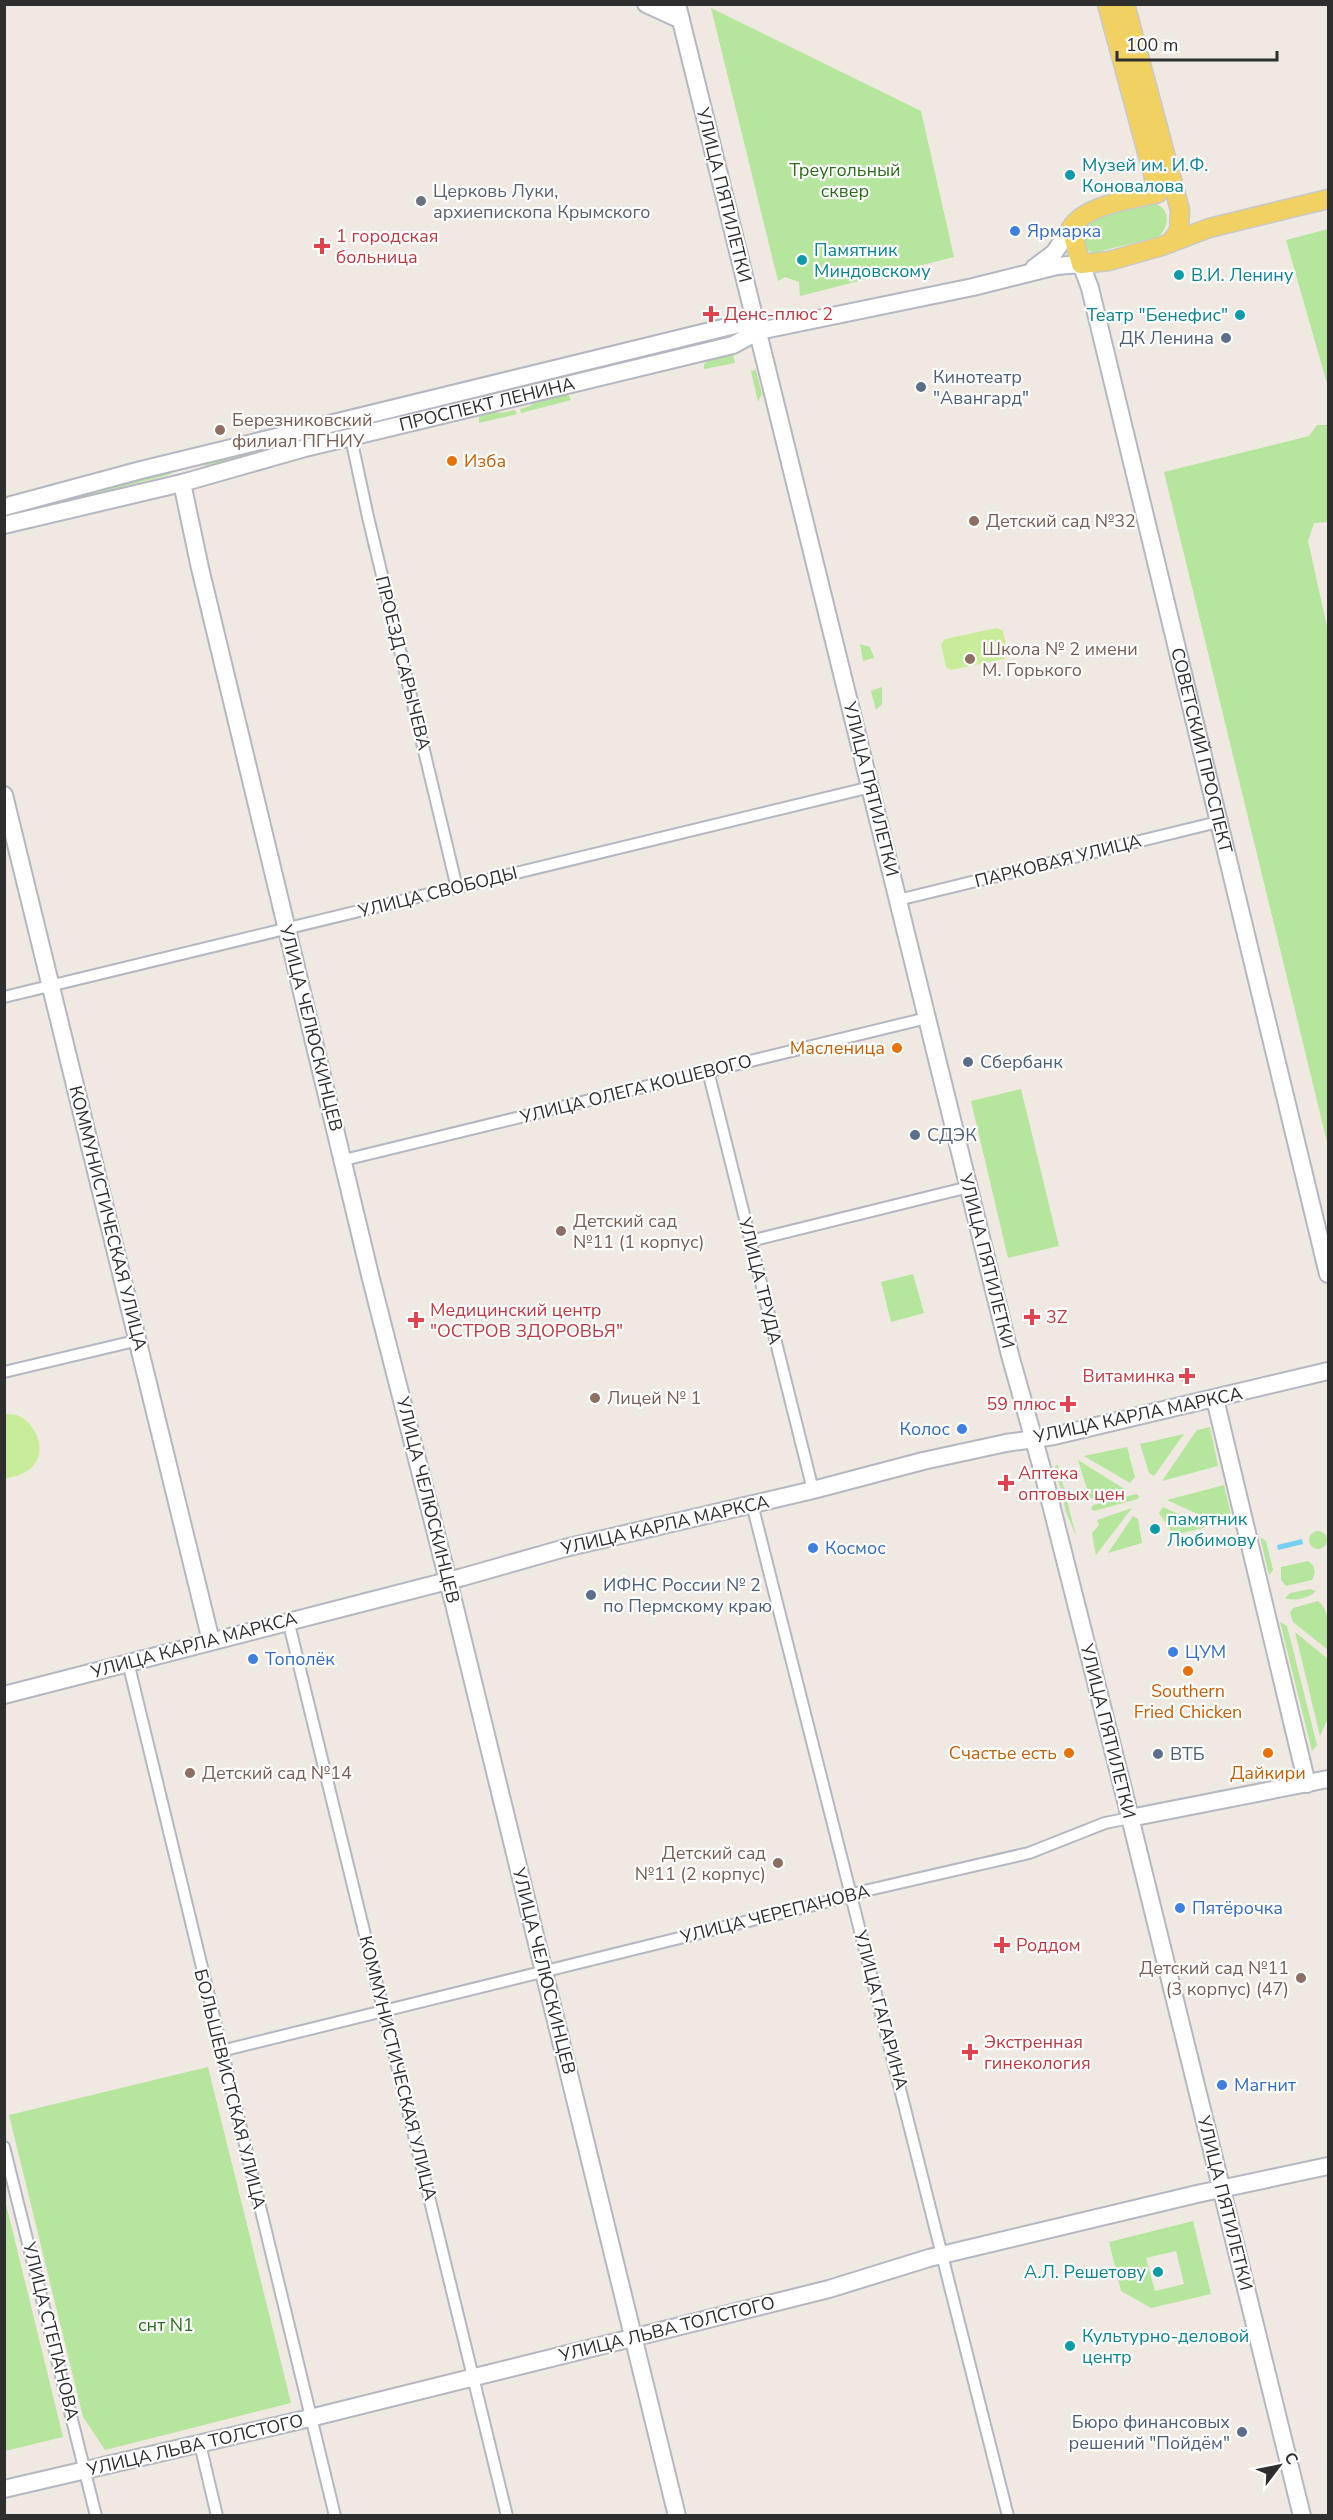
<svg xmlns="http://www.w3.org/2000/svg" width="1333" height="2520" viewBox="0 0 1333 2520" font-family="'Nunito Sans',sans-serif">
	<rect width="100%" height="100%" fill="#efe9e1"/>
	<g fill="#b6e59e" fill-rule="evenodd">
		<polygon points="711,8 921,111 954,257 800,296 799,282 785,277 778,281"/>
		<path d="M1153 202C1171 209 1170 226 1158 237L1093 253 1084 248 1080 226 1090 217Z"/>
		<polygon points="1328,229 1328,387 1286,240"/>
		<polygon points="728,333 729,338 379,422 379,418"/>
		<polygon points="732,351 735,363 704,369 704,364 715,355"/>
		<polygon points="756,370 762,394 758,402 751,371"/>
		<polygon points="567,392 571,400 521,413 520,409 530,406 537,397"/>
		<polygon points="496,408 499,413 515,410 517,414 479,423 479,413"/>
		<polygon points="1317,425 1328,425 1328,522 1314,523 1308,541 1328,631 1328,1146 1164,472 1309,436"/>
		<polygon points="339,429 336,433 205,466 204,461"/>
		<polygon points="169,470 172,473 168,475 5,517 5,513"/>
		<polygon points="860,644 870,647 874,658 863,661"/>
		<polygon points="882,687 882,704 876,710 871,691"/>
		<polygon points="1021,1089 1059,1246 1008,1258 971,1101"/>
		<polygon points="913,1274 924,1313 891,1322 881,1282"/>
		<polygon points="1210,1427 1218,1466 1162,1481 1197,1430"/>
		<polygon points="1184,1434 1154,1476 1149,1473 1140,1444"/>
		<polygon points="1127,1447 1135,1477 1130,1483 1084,1456"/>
		<polygon points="1078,1460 1126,1490 1090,1499"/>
		<polygon points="1058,1465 1076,1536 1066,1512 1055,1466"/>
		<polygon points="1224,1485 1232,1519 1217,1523 1167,1500"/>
		<polygon points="1136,1494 1139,1496 1138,1499 1094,1511 1091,1509 1093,1505"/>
		<polygon points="1163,1507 1207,1527 1174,1535 1159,1513"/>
		<polygon points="1132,1508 1096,1555 1096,1556 1092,1533 1099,1525 1097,1520"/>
		<polygon points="1133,1516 1138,1519 1142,1543 1108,1553"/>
		<circle cx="1318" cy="1540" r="9"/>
		<polygon points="1260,1537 1266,1541 1273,1570 1269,1575"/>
		<polygon points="1308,1561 1313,1565 1315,1573 1312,1580 1286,1586 1281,1580 1281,1567"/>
		<path d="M1310 1589 1316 1591C1309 1598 1294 1602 1285 1598L1290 1593Z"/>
		<path d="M1318 1601C1331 1611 1329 1634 1328 1650L1293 1622 1290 1613 1293 1608Z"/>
		<polygon points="1280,1622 1287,1626 1317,1745 1312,1751"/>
		<polygon points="1295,1632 1328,1659 1328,1718 1320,1736"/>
		<polygon points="208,2067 291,2403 105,2450 83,2417 9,2115"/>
		<polygon points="5,2200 63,2437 5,2451 4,2451"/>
		<path d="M1193 2221 1211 2294 1151 2308 1121 2291 1109 2242ZM1176 2251 1184 2284 1155 2291 1146 2258Z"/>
	</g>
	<g fill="#c9ec9a">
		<polygon points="997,628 1003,631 1008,654 1004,659 951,670 946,667 941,644 945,639"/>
		<path d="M5 1414C9 1414 15 1414 19 1416 37 1424 48 1453 31 1468 24 1475 14 1476 5 1479Z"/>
	</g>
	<polygon fill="#75cff0" points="1302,1539 1303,1544 1278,1550 1277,1545"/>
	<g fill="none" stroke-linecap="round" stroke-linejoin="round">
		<defs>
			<g id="street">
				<polyline points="351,438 368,517 457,888"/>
				<polyline points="898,900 1218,822"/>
				<polyline points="4,997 871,787"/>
				<polyline points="708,1071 813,1490"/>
				<polyline points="344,1160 927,1018"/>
				<polyline points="750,1241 969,1187"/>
				<polyline points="4,1372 139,1340"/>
				<polyline points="752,1504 1008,2516"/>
				<polyline points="288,1620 507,2516"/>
				<polyline points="128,1662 335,2516"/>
				<polyline points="221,2051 850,1896 860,1892 1029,1853 1105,1823 1130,1818"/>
				<polyline points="4,2147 96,2516"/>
				<polyline points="200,2444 217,2516"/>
			</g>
			<g id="secondary">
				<polyline points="646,4 681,20"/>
				<polyline points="677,4 1010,1355 1041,1465 1127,1805 1302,2516"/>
				<polyline points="1034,268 1054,253 1071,228"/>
				<polyline points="182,483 200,568 371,1279 455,1608 677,2516"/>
				<polyline points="4,507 141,470 739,324 759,331"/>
				<path id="s1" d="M4 525 182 483 305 448 733 345 759 331 973 287 1057 266 1081 264 1090 288 1328 1274"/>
				<polyline points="4,795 211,1641"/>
				<polyline points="1215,1399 1307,1784"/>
				<polyline points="4,1695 463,1577 565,1548 813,1490 923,1461 1006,1443 1054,1436 1328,1371"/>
				<polyline points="1130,1818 1328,1779"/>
				<polyline points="4,2489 310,2418 829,2289 929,2258 1197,2194 1328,2166"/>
			</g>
			<g id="primary">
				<polyline points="1107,4 1158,193"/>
				<polyline points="1125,4 1180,210 1179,231 1170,243"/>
				<path d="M1158 193C1132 200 1086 204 1071 228L1081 264 1109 261 1162 246 1209 228 1328 199"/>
			</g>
		</defs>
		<use href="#street" stroke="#b4b7c1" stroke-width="14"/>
		<use href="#secondary" stroke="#b4b7c1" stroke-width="20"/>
		<use href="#primary" stroke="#c9c9c9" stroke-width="21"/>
		<use href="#street" stroke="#fff" stroke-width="10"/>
		<use href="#secondary" stroke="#fff" stroke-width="16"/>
		<use href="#primary" stroke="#f2d163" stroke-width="18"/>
	</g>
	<g fill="#0f9aa8" stroke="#fff" stroke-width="2">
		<circle cx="1070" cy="175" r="6"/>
		<circle cx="802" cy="260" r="6"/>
		<circle cx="1179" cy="275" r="6"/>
		<circle cx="1240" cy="315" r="6"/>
		<circle cx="1155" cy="1529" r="6"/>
		<circle cx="1158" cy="2272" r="6"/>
		<circle cx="1070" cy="2346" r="6"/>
	</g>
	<circle fill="#6b7280" stroke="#fff" stroke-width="2" cx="421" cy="201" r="6"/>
	<g fill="#3f7fe0" stroke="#fff" stroke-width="2">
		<circle cx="1015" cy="231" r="6"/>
		<circle cx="962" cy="1429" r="6"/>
		<circle cx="813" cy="1548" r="6"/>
		<circle cx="1173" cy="1652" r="6"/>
		<circle cx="253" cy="1659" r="6"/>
		<circle cx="1180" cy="1908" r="6"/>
		<circle cx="1222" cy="2085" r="6"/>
	</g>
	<g fill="#e0444e" stroke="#fff" stroke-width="2">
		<path d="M319 237h6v6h6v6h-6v6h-6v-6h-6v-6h6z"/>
		<path d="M708 305h6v6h6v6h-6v6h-6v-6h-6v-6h6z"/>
		<path d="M1029 1308h6v6h6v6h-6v6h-6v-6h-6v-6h6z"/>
		<path d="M413 1311h6v6h6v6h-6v6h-6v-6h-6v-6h6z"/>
		<path d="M1184 1367h6v6h6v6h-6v6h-6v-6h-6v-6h6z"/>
		<path d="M1065 1395h6v6h6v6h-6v6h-6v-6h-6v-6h6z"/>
		<path d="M1003 1474h6v6h6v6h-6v6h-6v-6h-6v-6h6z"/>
		<path d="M999 1936h6v6h6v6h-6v6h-6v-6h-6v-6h6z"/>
		<path d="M967 2043h6v6h6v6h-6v6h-6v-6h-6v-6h6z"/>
	</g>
	<g fill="#5c6f8a" stroke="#fff" stroke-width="2">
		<circle cx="1226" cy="338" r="6"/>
		<circle cx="921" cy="387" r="6"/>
		<circle cx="968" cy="1062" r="6"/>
		<circle cx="915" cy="1135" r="6"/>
		<circle cx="591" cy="1595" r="6"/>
		<circle cx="1158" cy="1754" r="6"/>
		<circle cx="1242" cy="2432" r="6"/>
	</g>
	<g fill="#8d6e63" stroke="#fff" stroke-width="2">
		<circle cx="220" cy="430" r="6"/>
		<circle cx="974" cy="521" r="6"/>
		<circle cx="970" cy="659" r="6"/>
		<circle cx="561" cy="1231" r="6"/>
		<circle cx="595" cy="1398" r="6"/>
		<circle cx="190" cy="1773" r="6"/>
		<circle cx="778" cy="1863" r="6"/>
		<circle cx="1301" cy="1978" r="6"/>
	</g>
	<g fill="#e8710a" stroke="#fff" stroke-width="2">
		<circle cx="452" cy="461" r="6"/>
		<circle cx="897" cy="1048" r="6"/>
		<circle cx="1188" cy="1671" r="6"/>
		<circle cx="1069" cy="1753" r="6"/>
		<circle cx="1268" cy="1753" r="6"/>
	</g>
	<g text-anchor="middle" stroke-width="4.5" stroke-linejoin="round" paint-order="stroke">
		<g font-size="18" fill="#0d838f" stroke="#fff" text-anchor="start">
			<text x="1082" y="171">Музей им. И.Ф.<tspan x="1082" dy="21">Коновалова</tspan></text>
			<text x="814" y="256">Памятник<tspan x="814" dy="21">Миндовскому</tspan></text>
			<text x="1191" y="281">В.И. Ленину</text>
			<text x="1228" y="321" text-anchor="end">Театр "Бенефис"</text>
			<text x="1167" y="1525">памятник<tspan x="1167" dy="21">Любимову</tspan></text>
			<text x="1146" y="2278" text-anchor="end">А.Л. Решетову</text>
			<text x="1082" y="2342">Культурно-деловой<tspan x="1082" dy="21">центр</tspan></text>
		</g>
		<g font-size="18" fill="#2c6e1b" stroke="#fff">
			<text x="845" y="176">Треугольный<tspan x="845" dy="21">сквер</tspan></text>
			<text x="166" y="2331">снт N1</text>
		</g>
		<g font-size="18" fill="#5b616d" stroke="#fff" text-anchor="start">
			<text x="433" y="197">Церковь Луки,<tspan x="433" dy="21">архиепископа Крымского</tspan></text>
		</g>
		<g font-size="18" fill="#2e2e2e" stroke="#fff">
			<text transform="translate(724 195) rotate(76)" y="6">УЛИЦА ПЯТИЛЕТКИ</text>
			<text dy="6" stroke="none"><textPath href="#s1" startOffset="498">ПРОСПЕКТ ЛЕНИНА</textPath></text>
			<text transform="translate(403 663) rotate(76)" y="6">ПРОЕЗД САРЫЧЕВА</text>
			<text dy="6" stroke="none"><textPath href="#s1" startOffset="1611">СОВЕТСКИЙ ПРОСПЕКТ</textPath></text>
			<text transform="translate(871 789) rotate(76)" y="6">УЛИЦА ПЯТИЛЕТКИ</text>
			<text transform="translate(1058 861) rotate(-14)" y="6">ПАРКОВАЯ УЛИЦА</text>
			<text transform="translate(438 892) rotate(-14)" y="6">УЛИЦА СВОБОДЫ</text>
			<text transform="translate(311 1028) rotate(76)" y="6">УЛИЦА ЧЕЛЮСКИНЦЕВ</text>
			<text transform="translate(636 1089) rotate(-14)" y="6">УЛИЦА ОЛЕГА КОШЕВОГО</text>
			<text transform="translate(108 1218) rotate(76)" y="6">КОММУНИСТИЧЕСКАЯ УЛИЦА</text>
			<text transform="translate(987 1261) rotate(76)" y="6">УЛИЦА ПЯТИЛЕТКИ</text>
			<text transform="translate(760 1281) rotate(76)" y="6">УЛИЦА ТРУДА</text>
			<text transform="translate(1138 1415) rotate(-12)" y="6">УЛИЦА КАРЛА МАРКСА</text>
			<text transform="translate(428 1500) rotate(76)" y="6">УЛИЦА ЧЕЛЮСКИНЦЕВ</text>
			<text transform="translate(665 1525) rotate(-13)" y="6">УЛИЦА КАРЛА МАРКСА</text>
			<text transform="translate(194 1645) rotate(-15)" y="6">УЛИЦА КАРЛА МАРКСА</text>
			<text transform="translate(1108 1731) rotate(76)" y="6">УЛИЦА ПЯТИЛЕТКИ</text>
			<text transform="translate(775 1914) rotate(-14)" y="6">УЛИЦА ЧЕРЕПАНОВА</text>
			<text transform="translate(544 1971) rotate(76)" y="6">УЛИЦА ЧЕЛЮСКИНЦЕВ</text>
			<text transform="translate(881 2010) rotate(75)" y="6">УЛИЦА ГАГАРИНА</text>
			<text transform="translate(398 2068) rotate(76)" y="6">КОММУНИСТИЧЕСКАЯ УЛИЦА</text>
			<text transform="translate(230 2089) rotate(76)" y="6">БОЛЬШЕВИСТСКАЯ УЛИЦА</text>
			<text transform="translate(1225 2203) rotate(76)" y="6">УЛИЦА ПЯТИЛЕТКИ</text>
			<text transform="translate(667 2329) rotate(-14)" y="6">УЛИЦА ЛЬВА ТОЛСТОГО</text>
			<text transform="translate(51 2331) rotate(76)" y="6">УЛИЦА СТЕПАНОВА</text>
			<text transform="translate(195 2445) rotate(-13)" y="6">УЛИЦА ЛЬВА ТОЛСТОГО</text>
		</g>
		<g font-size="18" fill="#366cbe" stroke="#fff" text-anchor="start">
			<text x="1027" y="237">Ярмарка</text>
			<text x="950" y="1435" text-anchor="end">Колос</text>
			<text x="825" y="1554">Космос</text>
			<text x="1185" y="1658">ЦУМ</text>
			<text x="265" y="1665">Тополёк</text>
			<text x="1192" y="1914">Пятёрочка</text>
			<text x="1234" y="2091">Магнит</text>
		</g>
		<g font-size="18" fill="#be3a42" stroke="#fff" text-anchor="start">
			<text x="336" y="242">1 городская<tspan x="336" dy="21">больница</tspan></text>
			<text x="724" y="320">Денс-плюс 2</text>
			<text x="430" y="1316">Медицинский центр<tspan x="430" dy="21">"ОСТРОВ ЗДОРОВЬЯ"</tspan></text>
			<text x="1046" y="1323">3Z</text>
			<text x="1175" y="1382" text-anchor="end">Витаминка</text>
			<text x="1056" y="1410" text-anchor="end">59 плюс</text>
			<text x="1018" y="1479">Аптека<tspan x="1018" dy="21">оптовых цен</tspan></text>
			<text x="1016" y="1951">Роддом</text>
			<text x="984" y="2048">Экстренная<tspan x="984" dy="21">гинекология</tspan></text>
		</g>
		<g font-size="18" fill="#4e5e75" stroke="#fff" text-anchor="start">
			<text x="1214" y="344" text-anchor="end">ДК Ленина</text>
			<text x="933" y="383">Кинотеатр<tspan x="933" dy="21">"Авангард"</tspan></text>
			<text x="980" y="1068">Сбербанк</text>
			<text x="927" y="1141">СДЭК</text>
			<text x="603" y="1591">ИФНС России № 2<tspan x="603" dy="21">по Пермскому краю</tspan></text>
			<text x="1170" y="1760">ВТБ</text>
			<text x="1230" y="2428" text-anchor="end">Бюро финансовых<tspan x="1230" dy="21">решений "Пойдём"</tspan></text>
		</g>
		<g font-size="18" fill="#785e54" stroke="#fff" text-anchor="start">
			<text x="232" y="426">Березниковский<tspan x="232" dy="21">филиал ПГНИУ</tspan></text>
			<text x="986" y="527">Детский сад №32</text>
			<text x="982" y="655">Школа № 2 имени<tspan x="982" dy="21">М. Горького</tspan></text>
			<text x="573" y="1227">Детский сад<tspan x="573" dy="21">№11 (1 корпус)</tspan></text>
			<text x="607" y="1404">Лицей № 1</text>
			<text x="202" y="1779">Детский сад №14</text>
			<text x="766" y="1859" text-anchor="end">Детский сад<tspan x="766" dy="21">№11 (2 корпус)</tspan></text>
			<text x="1289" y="1974" text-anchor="end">Детский сад №11<tspan x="1289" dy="21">(3 корпус) (47)</tspan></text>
		</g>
		<g font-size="18" fill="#c56008" stroke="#fff" text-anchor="end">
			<text x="464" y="467" text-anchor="start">Изба</text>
			<text x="885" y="1054">Масленица</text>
			<text x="1188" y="1697" text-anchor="middle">Southern<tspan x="1188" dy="21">Fried Chicken</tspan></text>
			<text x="1057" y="1759">Счастье есть</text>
			<text x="1268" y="1779" text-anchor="middle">Дайкири</text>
		</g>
	</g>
	<rect width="1333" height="2520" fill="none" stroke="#2e2e2e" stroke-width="12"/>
	<g transform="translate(1279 2466) rotate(58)" stroke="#ffffff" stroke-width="4.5" paint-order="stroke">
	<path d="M0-4.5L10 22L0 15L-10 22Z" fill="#2e2e2e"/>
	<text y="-9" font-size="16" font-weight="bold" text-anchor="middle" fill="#2e2e2e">С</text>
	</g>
	<path d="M1117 51v9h160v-9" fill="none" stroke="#2e2e2e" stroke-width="3"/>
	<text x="1126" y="51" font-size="18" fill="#2e2e2e" stroke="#ffffff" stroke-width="4.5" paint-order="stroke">100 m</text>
</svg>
